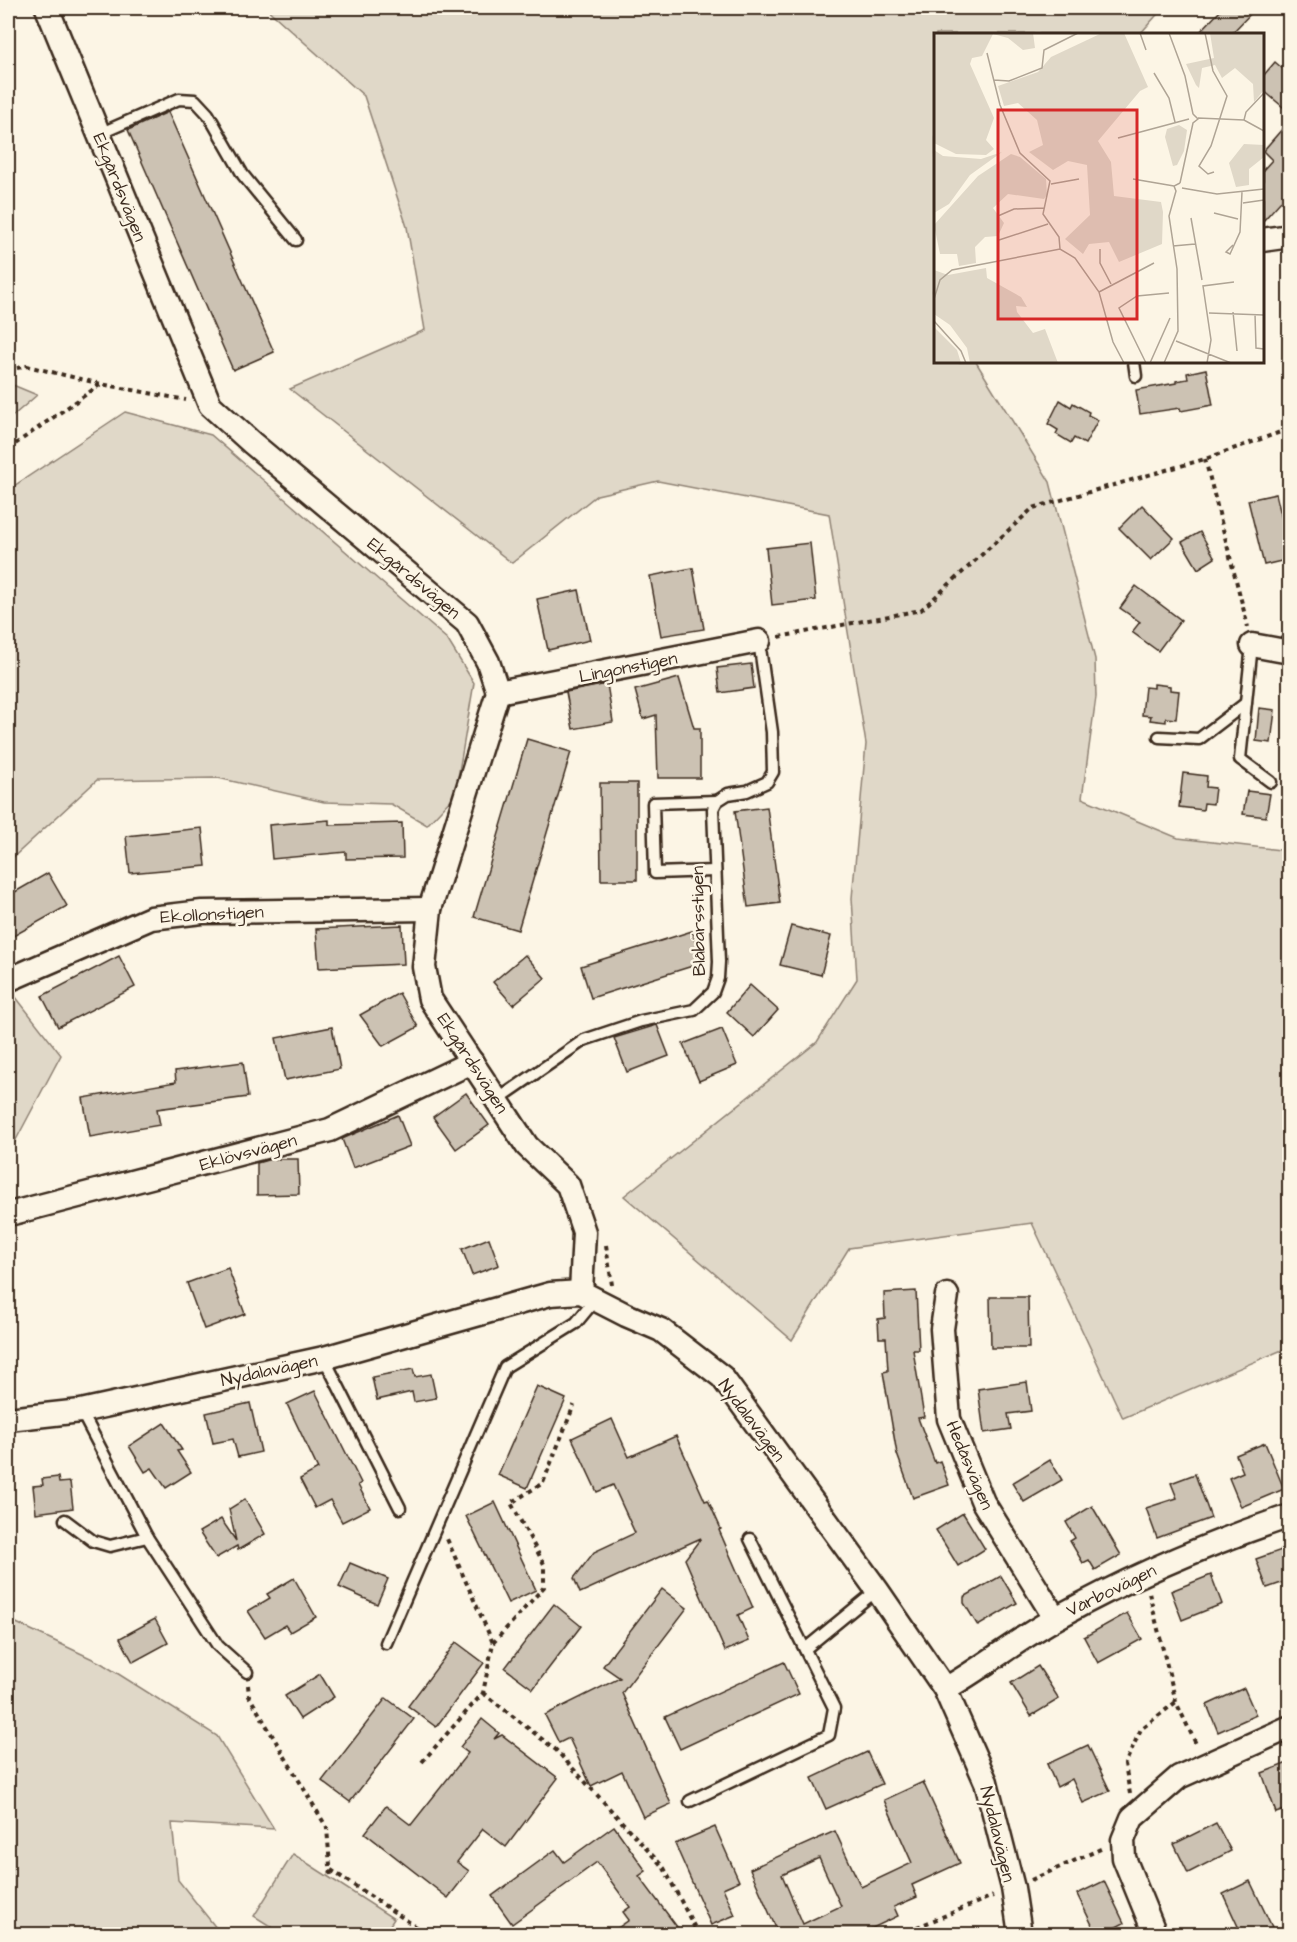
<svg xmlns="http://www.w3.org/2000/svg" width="1297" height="1942" viewBox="0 0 1297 1942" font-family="'Architects Daughter',sans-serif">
	<rect width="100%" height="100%" fill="#fcf5e5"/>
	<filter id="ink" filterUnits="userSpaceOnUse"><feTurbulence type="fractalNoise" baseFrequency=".0167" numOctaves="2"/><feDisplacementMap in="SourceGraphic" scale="12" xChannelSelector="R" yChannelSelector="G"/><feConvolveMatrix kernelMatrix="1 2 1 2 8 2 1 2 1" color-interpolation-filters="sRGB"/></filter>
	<g filter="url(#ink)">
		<g fill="#e0d8c8" stroke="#8e8173" stroke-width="1.5">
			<polygon points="266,8 1163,8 1140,34 936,34 936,287 933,291 936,295 936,362 976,362 1050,482 1095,659 1096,697 1082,798 1178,838 1289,851 1289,1347 1123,1418 1032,1223 849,1248 792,1340 624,1196 817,1042 857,979 852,898 866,744 829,514 658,481 597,495 512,563 290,389 425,330 407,227 364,96"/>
			<polygon points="8,383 37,395 8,420"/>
			<polygon points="125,412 211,435 447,639 474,683 455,795 427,825 391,804 324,802 218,778 97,780 8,862 8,490"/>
			<polygon points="8,987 61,1055 8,1155"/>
			<polygon points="8,1619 101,1663 217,1736 274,1829 172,1823 178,1880 221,1934 8,1934"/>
			<polygon points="293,1854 394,1919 384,1934 283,1934 254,1916"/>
		</g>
		<g fill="#ccc2b3" stroke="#3b2a1e" stroke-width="1.5" fill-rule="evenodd">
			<polygon points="1223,8 1256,8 1231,34 1198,34"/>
			<polygon points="1275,62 1290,75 1290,113 1263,90 1263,76"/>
			<polygon points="168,112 274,352 233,370 128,130"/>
			<polygon points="1290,120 1290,191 1263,221 1263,170 1272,160 1263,151"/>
			<polygon points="1206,369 1213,405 1181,411 1180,408 1140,414 1136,390 1176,383 1176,381 1188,379 1187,373"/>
			<polygon points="1060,400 1071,407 1073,403 1089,412 1088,415 1098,420 1085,444 1074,438 1071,443 1056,434 1058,430 1048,424"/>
			<polygon points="1276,494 1286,536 1290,535 1290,559 1264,565 1248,500"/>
			<polygon points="1142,505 1174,538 1151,560 1119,528"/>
			<polygon points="1200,532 1215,558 1198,569 1182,542"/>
			<polygon points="810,543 816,600 772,605 766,548"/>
			<polygon points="693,568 704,629 661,636 650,576"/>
			<polygon points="1136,586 1181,620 1158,651 1132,632 1140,622 1120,608"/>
			<polygon points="579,590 590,640 548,650 537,599"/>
			<polygon points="751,664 754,688 720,693 717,668"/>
			<polygon points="679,678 694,728 700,728 700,778 658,778 656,715 643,719 635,690"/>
			<polygon points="607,684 613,722 573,729 566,692"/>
			<polygon points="1154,684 1170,686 1170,690 1179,691 1176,719 1166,718 1166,722 1150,720 1151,716 1142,715 1145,687 1154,688"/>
			<polygon points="1259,708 1275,710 1271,743 1256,741"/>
			<polygon points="527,739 571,752 518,930 474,917"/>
			<polygon points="1183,773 1207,776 1206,787 1215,788 1213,804 1204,803 1203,810 1179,807"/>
			<polygon points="600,783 637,783 637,880 601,880"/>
			<polygon points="1247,791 1270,794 1266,817 1243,814"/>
			<polygon points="767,807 780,903 748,907 735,811"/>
			<polygon points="329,820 329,825 402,823 403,858 346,859 346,852 272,859 269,825"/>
			<polygon points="202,828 206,866 130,873 126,836"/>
			<polygon points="48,873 67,906 8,939 8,896"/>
			<polygon points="402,925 404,964 319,968 316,929"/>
			<polygon points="791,926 831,936 821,975 780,965"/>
			<polygon points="692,931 702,963 591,998 581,966"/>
			<polygon points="525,955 545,978 513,1005 493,982"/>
			<polygon points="119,956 135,987 58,1027 42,996"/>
			<polygon points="750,985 778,1010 754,1037 727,1012"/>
			<polygon points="399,993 418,1027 383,1046 360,1015"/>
			<polygon points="657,1025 669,1056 627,1072 614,1038"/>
			<polygon points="332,1027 340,1069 285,1080 276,1038"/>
			<polygon points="722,1029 737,1065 699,1081 683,1044"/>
			<polygon points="243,1062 248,1097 157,1109 160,1125 90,1137 83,1098 176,1082 175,1071"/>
			<polygon points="466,1093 489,1125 456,1149 433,1117"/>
			<polygon points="398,1115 410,1146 353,1168 342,1139"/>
			<polygon points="271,1159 298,1159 299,1194 257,1195 257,1163"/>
			<polygon points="489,1238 499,1265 472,1275 462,1249"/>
			<polygon points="228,1268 245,1314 204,1329 187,1283"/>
			<polygon points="916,1291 919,1350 913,1350 924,1417 918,1418 935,1463 940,1461 949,1485 913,1498 897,1454 883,1372 888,1371 886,1338 879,1338 878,1319 885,1318 884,1293"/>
			<polygon points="990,1297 1028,1297 1029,1348 991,1348"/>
			<polygon points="413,1369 415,1377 431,1374 436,1398 414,1402 412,1392 377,1400 372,1377"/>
			<polygon points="1027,1382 1031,1411 1008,1414 1011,1429 984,1433 978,1389"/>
			<polygon points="537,1386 566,1399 527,1488 498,1475"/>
			<polygon points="315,1391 361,1483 358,1485 370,1508 342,1522 330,1500 315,1508 300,1479 318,1469 287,1404"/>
			<polygon points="250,1403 261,1452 238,1457 233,1439 213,1443 206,1413"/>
			<polygon points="612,1419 629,1457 676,1436 705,1501 708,1500 721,1529 719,1530 753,1608 738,1615 749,1641 725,1651 685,1559 701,1538 580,1593 574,1578 594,1552 635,1533 613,1485 597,1492 572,1438"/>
			<polygon points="164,1423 182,1450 177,1451 191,1472 166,1488 152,1468 145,1472 129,1446"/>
			<polygon points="1265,1443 1284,1489 1241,1507 1229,1478 1243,1472 1236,1455"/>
			<polygon points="1050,1460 1062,1480 1024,1502 1012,1483"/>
			<polygon points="1195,1474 1211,1518 1157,1538 1146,1508 1177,1498 1171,1483"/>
			<polygon points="58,1477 59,1483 70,1482 73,1508 36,1513 33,1486 43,1485 42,1479"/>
			<polygon points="245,1499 265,1534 238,1550 237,1546 216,1558 199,1532 221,1519 236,1541 229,1509"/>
			<polygon points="495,1502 536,1590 508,1603 466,1516"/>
			<polygon points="1092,1506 1121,1555 1095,1570 1089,1560 1083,1563 1070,1541 1075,1538 1066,1522"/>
			<polygon points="963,1513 985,1549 958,1566 936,1530"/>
			<polygon points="1290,1547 1290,1580 1267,1588 1256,1559"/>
			<polygon points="350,1563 388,1579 377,1604 339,1587"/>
			<polygon points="1211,1575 1222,1604 1182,1620 1171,1591"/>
			<polygon points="1001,1576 1017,1603 978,1626 964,1603 964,1597"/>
			<polygon points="294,1578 316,1617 290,1632 285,1625 265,1637 248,1611 270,1598 267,1594"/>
			<polygon points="662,1589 687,1608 622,1693 671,1804 643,1817 622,1771 591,1786 569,1738 559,1743 545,1715 620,1678 603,1666"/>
			<polygon points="554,1604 581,1626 533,1689 505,1668"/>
			<polygon points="1127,1613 1142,1639 1098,1663 1084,1637"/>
			<polygon points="155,1619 168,1643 133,1662 120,1638"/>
			<polygon points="456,1642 484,1663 436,1727 408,1706"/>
			<polygon points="784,1662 799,1694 680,1749 665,1717"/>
			<polygon points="1038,1666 1059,1699 1031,1716 1011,1683"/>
			<polygon points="320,1674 334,1697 300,1719 285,1696"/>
			<polygon points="1244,1688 1256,1715 1218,1732 1207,1705"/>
			<polygon points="386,1698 414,1719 350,1802 322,1781"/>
			<polygon points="482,1719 499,1733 494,1739 502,1735 558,1778 506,1847 483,1829 457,1862 469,1871 448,1898 365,1833 386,1806 411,1825 468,1753 460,1747"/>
			<polygon points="1088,1745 1110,1791 1083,1803 1072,1779 1057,1787 1047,1764"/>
			<polygon points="867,1752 882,1784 826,1809 812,1778"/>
			<polygon points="1290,1762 1290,1808 1276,1813 1262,1773"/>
			<path d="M923 1782 960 1863 912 1885 917 1897 894 1907 898 1916 858 1935H779L750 1869 835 1831 861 1887 912 1863 884 1800ZM819 1858 841 1906 803 1924 782 1875Z"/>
			<polygon points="1216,1823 1231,1851 1188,1873 1174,1844"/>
			<polygon points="614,1826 646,1871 639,1876 683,1935 608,1935 629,1920 623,1912 630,1907 597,1862 512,1924 492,1896 555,1850 564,1862"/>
			<polygon points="715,1827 739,1881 723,1888 735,1915 711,1925 675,1844"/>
			<polygon points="1104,1881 1124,1923 1101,1935 1097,1935 1077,1894"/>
			<polygon points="1250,1881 1272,1927 1255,1935 1242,1935 1223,1894"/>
		</g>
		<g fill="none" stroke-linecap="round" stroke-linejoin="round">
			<defs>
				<g id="service">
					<polyline points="99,134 179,99 195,100 208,114 243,175 296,240"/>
					<polyline points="1134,362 1136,376"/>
					<polyline points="1252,645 1240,759 1271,782"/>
					<polyline points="1159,737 1199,739 1246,703"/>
					<polyline points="714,871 655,873 653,803 717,801"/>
					<polyline points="497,1100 584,1040 641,1021 694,1010 713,992 718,978 719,962 713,809 717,801 728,794 747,791 767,782 773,772 772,732 759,641"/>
					<polyline points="324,1358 400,1508"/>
					<polyline points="81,1411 147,1537 218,1646 247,1672"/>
					<polyline points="65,1520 93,1541 110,1546 147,1537"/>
					<polyline points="386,1643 505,1367 576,1323 595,1300"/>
					<polyline points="805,1649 877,1590"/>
					<polyline points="690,1801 829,1735 834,1708 750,1539"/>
				</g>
				<g id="minor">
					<polyline points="47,8 210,405 252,443 467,623 488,662 498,692 430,909 424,967 430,999 527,1146 568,1185 584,1232 581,1292"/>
					<polyline points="1262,240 1290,236"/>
					<polyline points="1252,645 1290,652"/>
					<polyline points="498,692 759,641"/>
					<polyline points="8,980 151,918 202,912 430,909"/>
					<polyline points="13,1213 330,1130 472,1062"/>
					<polyline points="947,1295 942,1329 949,1419 983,1502 1055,1618"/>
					<polyline points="8,1419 81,1411 324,1358 550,1294 581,1292 626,1315 661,1330 722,1377 877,1590 945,1689 986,1782 1013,1888 1020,1934"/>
					<path d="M945 1689C984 1667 1019 1638 1058 1617 1132 1576 1209 1543 1290 1516"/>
					<polyline points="1155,1934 1124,1858 1123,1840 1132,1818 1179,1777 1290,1727"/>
				</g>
			</defs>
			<use href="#service" stroke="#3b2a1e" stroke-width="15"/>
			<use href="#minor" stroke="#3b2a1e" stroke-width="27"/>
			<g stroke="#3b2a1e" stroke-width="4" stroke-dasharray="4.5 4.5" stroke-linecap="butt">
				<polyline points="8,370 27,366 101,384 186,400"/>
				<polyline points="8,449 101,384"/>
				<polyline points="1205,459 1248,627"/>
				<polyline points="779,637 921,610 1033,508 1205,459 1286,430"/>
				<polyline points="606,1245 612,1285"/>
				<polyline points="1149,1593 1176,1702 1197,1746"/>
				<polyline points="493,1643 544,1587 544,1564 511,1503 543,1483 574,1405"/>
				<polyline points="248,1685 249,1696 327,1828 331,1878"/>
				<polyline points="483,1693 556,1750 664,1868 698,1934"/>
				<polyline points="422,1762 483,1693 493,1643 447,1539"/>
				<polyline points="1130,1794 1125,1764 1141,1729 1176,1702"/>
				<polyline points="331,1870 427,1934"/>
				<polyline points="1031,1880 1103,1848"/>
				<polyline points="900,1934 993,1896"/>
			</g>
			<use href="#service" stroke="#fcf5e5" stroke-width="10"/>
			<use href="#minor" stroke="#fcf5e5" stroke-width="22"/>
		</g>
	</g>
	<g text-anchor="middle" stroke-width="5" stroke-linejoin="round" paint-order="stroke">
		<g font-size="18" fill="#3b2a1e" stroke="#fcf5e5">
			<text transform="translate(120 187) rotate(68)" y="6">Ekgårdsvägen</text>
			<text transform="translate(414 578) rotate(40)" y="6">Ekgårdsvägen</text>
			<text transform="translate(628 667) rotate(-11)" y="6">Lingonstigen</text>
			<text transform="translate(212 914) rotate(-3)" y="6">Ekollonstigen</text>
			<text transform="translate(698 921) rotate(-91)" y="6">Blåbärsstigen</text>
			<text transform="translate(473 1063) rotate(57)" y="6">Ekgårdsvägen</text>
			<text transform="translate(248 1152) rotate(-15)" y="6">Eklövsvägen</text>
			<text transform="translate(269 1370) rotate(-12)" y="6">Nydalavägen</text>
			<text transform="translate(752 1420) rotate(53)" y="6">Nydalavägen</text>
			<text transform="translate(970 1465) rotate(67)" y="6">Hedåsvägen</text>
			<text transform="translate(1111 1590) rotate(-26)" y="6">Vårbovägen</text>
			<text transform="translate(998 1834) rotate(76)" y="6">Nydalavägen</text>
		</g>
	</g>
	<g transform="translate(934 33)">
		<rect width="330" height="330" fill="#fcf5e5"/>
		<path d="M0 0H99L101 15 89 17 74 5 59 1 48 23 38 25 36 31 60 85 52 107 60 116 52 122 22 121 0 110ZM168 0H190L214 54 206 58 164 108 177 129 180 163 227 169 229 179 228 211 185 229 175 209 155 211 149 221 131 206 156 182 153 132 134 128 119 137 95 119 109 112 103 87 84 70 70 73 64 53 104 39 117 24ZM276 0H330V57L320 69 319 51 301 35 288 45 281 32 268 35 265 55 262 52 252 31 280 25ZM245 92 253 97 250 118 243 132 239 133 231 104 233 96ZM310 111 330 112V124L315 136V152L302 154 295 130ZM0 117 9 123 47 126 68 119 36 142 15 171 0 180ZM77 121 86 124 112 146 113 162 110 166 74 161 59 175 70 190 64 203 51 204 41 214 42 230 25 233 23 221H6L0 192 44 143ZM52 235 53 245 87 264 93 274 82 273 83 279 99 300 111 296 124 330H36L33 315 16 292 0 281V237L14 242ZM0 294 23 317 27 330H0Z" fill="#e0d8c8"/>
		<path fill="none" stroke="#afa495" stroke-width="1.5" d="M206 0 212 17M235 0 251 43 259 81M271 0 279 38 293 63 277 113 265 133 274 141 280 139M53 20 66 72 86 120 116 148 109 181 125 204 126 216M220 40 235 65 241 89M60 47 75 48 108 35 110 17 144 0M264 85 310 87 330 98M310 87 312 79 330 60M184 105 255 86M199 146 240 153M246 150 259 90 264 86 259 81M117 151 145 146M248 155 283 161 330 156M309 170 330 167M280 180 304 186M64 183 80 176 110 175M257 185 268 247M65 207 114 191M299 212 292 219 296 221 306 199 308 159M239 213 261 211M166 216V230L177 251M165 259 220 230M0 266 6 247 18 237 126 216 141 225 165 259 179 309 190 330M299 279 303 318M275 280 330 282M321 281 322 315 330 316M0 288 27 318 32 330M242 308 297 330M212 330 185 275 203 263 235 260M216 330 236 285M230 330 244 298 243 236 235 183 242 158 240 153 246 150M273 330 277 307 269 253 300 249"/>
		<path fill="#d62828" fill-opacity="0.15" stroke="#d62828" stroke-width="3" d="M64 77H203V286H64Z"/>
		<rect width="330" height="330" fill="none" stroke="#3b2a1e" stroke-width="3"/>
	</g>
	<rect width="1297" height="1942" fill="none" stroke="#fcf5e5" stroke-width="30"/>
	<rect x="15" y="15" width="1267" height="1912" fill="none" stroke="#3b2a1e" stroke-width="2" filter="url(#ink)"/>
</svg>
